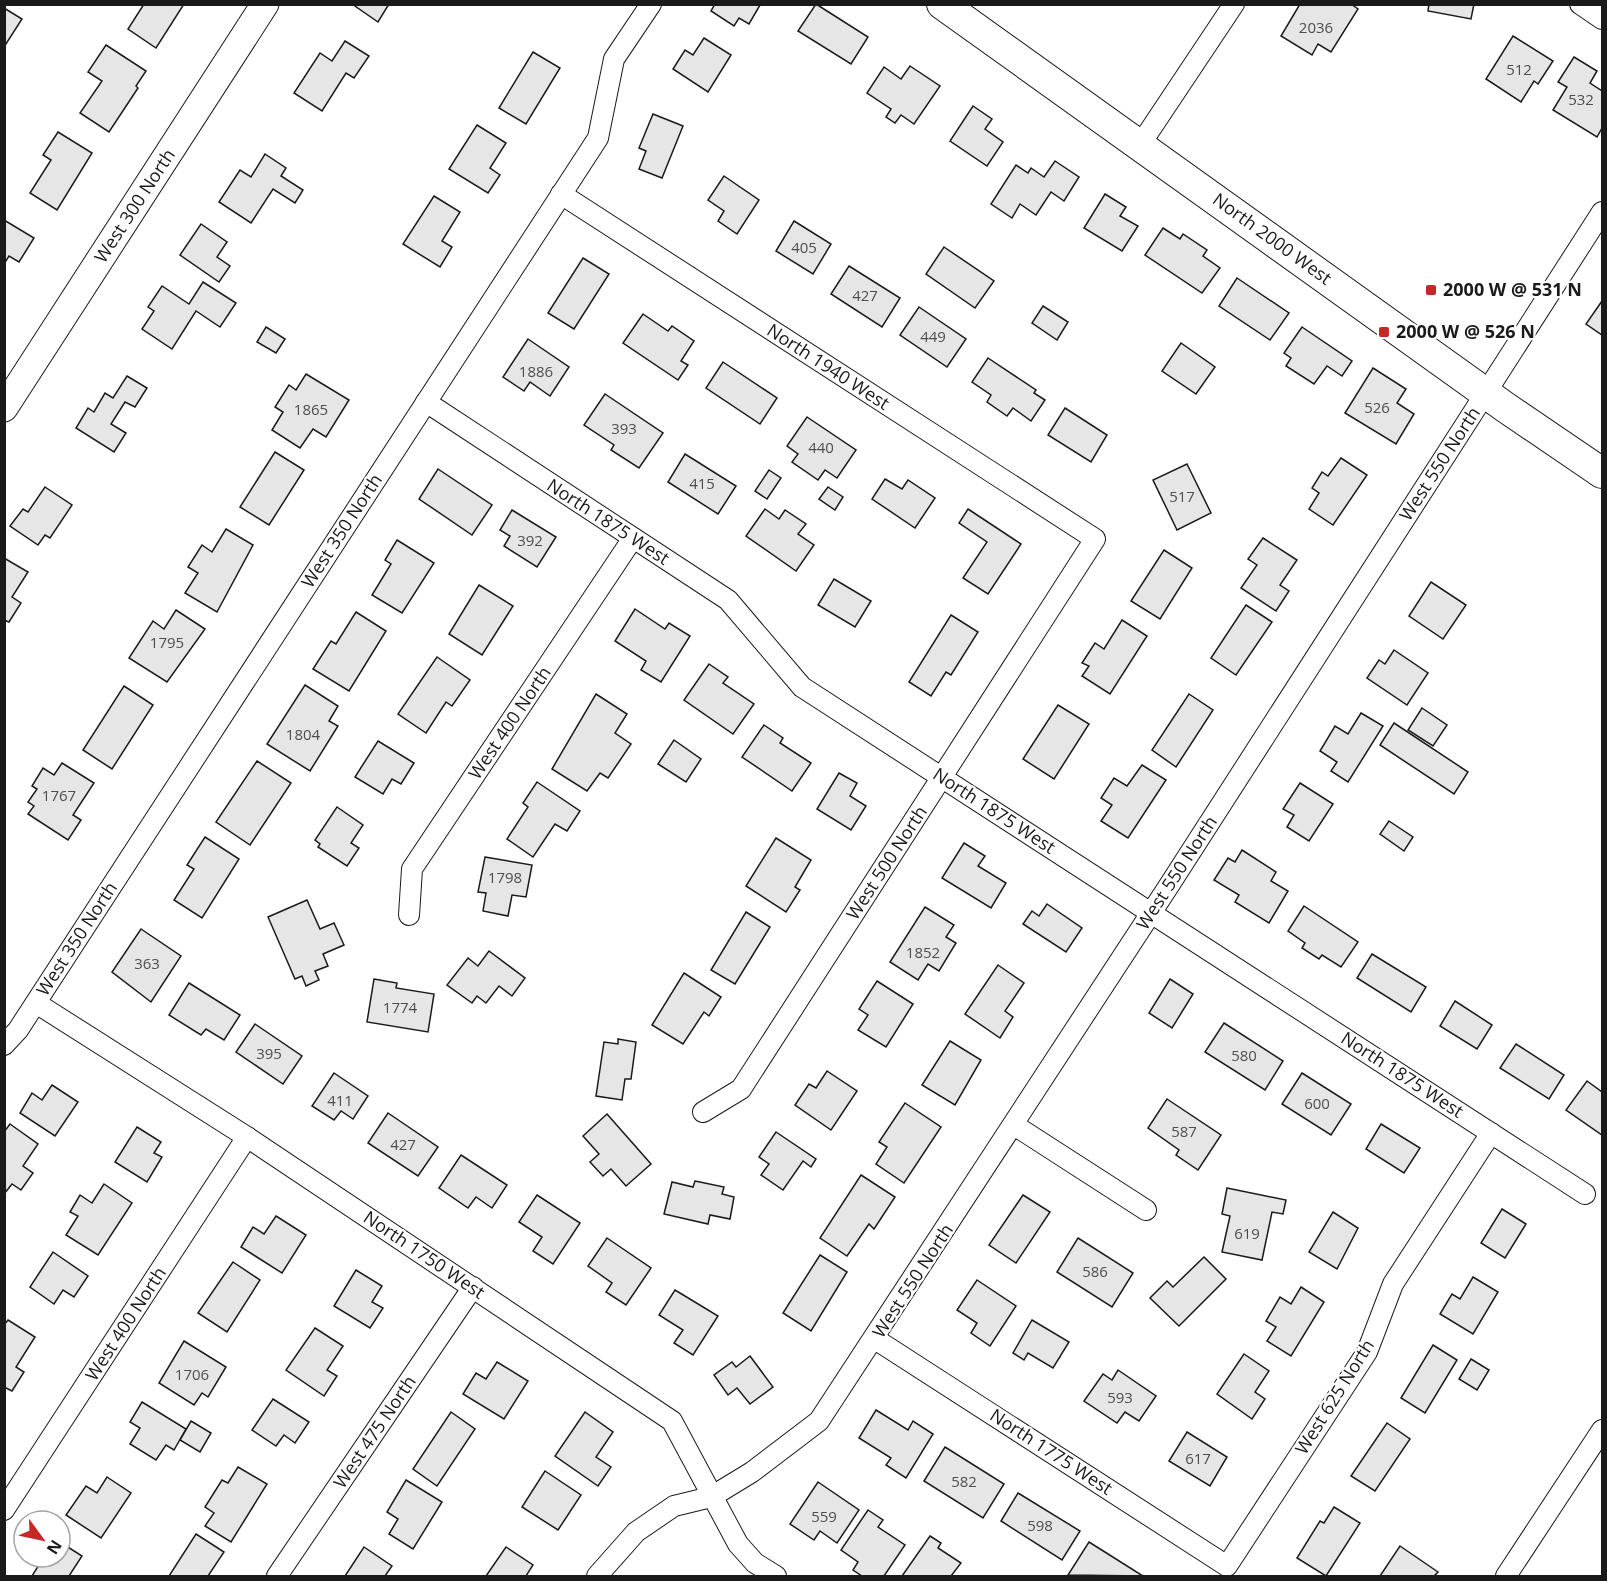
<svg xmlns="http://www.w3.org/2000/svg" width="1607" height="1581" viewBox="0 0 1607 1581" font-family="'Open Sans',sans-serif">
	<rect width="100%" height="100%" fill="#fff"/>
	<g fill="#e6e6e6" stroke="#1a1a1a" stroke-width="1.5">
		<polygon points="144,4 184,4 156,48 128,29"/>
		<polygon points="352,4 389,4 378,22"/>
		<polygon points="715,4 759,4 760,5 749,24 739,18 734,26 711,11"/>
		<polygon points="816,4 868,37 851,64 798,31"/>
		<polygon points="1300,4 1351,4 1358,9 1331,52 1318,44 1312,55 1281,36"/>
		<polygon points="1429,4 1474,4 1471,19 1428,11"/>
		<polygon points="4,8 22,19 4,47"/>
		<polygon points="1513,36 1553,61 1538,84 1534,81 1521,102 1486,79"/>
		<polygon points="704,38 731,55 708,92 673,69 685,50 693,55"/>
		<polygon points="345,41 369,56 354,78 346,73 322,111 294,93 320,53 332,61"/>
		<polygon points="106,45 146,71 136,86 138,88 109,132 80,113 102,81 88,72"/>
		<polygon points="533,52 560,68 526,124 499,108"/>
		<polygon points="1574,57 1597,71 1590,83 1602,91 1602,128 1597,137 1553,110 1567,87 1558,82"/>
		<polygon points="910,66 940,86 914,124 901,115 895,123 886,117 891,109 867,93 884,67 901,79"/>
		<polygon points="973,106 992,119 985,129 1003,142 987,166 950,141"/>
		<polygon points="653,114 683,126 662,178 639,169 646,151 639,148"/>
		<polygon points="477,125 506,143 490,168 500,175 488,193 449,169"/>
		<polygon points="58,132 92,153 57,210 30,193 51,160 43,155"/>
		<polygon points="265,154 286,168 281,176 303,190 295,203 273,189 251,223 219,202 240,170 251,177"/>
		<polygon points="1055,161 1079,177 1064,201 1051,192 1036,215 1020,204 1012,218 991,204 1016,165 1028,173 1031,168 1044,177"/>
		<polygon points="724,176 759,200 737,234 718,221 724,211 708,200"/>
		<polygon points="1105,194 1126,207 1120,216 1138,226 1122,251 1084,228"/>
		<polygon points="434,196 460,212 442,241 452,247 440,267 403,244"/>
		<polygon points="4,220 34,238 19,262 9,256 4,264"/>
		<polygon points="794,221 831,244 813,274 776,251"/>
		<polygon points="201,224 227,242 217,257 230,266 219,282 180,255"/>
		<polygon points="1163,228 1180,239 1183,234 1207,250 1203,256 1220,268 1202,293 1145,255"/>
		<polygon points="944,247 994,281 975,308 926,274"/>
		<polygon points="583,258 609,274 574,329 548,313"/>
		<polygon points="849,266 900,298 882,327 831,294"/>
		<polygon points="1237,278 1289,313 1270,340 1219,306"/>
		<polygon points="203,282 236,303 220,327 196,311 172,349 142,329 154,311 148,307 162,286 189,304"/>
		<polygon points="1602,301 1602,335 1586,324"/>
		<polygon points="1043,306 1068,322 1057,340 1032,323"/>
		<polygon points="919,307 966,339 947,367 900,335"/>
		<polygon points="643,314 668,331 672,326 694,341 681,361 688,365 678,380 623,343"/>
		<polygon points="266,327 285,339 276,353 257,342"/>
		<polygon points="1302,327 1352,361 1342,376 1327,366 1314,384 1286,366 1291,358 1284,353"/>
		<polygon points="528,339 569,367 550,396 530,382 524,391 503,377"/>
		<polygon points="1181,343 1215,367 1196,394 1162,371"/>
		<polygon points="988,358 1036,390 1034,393 1045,400 1031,421 1013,408 1007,416 987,402 991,395 972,382"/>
		<polygon points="723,362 777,398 760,424 706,388"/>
		<polygon points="1373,368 1406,389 1397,403 1414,414 1396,444 1345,413"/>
		<polygon points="306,374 349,400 326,437 313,429 300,448 272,430 283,412 275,407 289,385 296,390"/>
		<polygon points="127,376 147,388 135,407 125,402 111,424 126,433 114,452 76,428 88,408 94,412 105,393 113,398"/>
		<polygon points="605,394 663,433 639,468 611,450 614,445 584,425"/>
		<polygon points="1065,408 1107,435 1091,462 1048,435"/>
		<polygon points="807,417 856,450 837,478 825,470 818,480 792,462 798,454 787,446"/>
		<polygon points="275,452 304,470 269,525 240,507"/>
		<polygon points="685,454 736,486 718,514 668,482"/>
		<polygon points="1341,458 1367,475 1333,525 1309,509 1319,493 1312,488 1322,472 1328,476"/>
		<polygon points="1187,464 1211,513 1177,530 1153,480"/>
		<polygon points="438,469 492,505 472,535 419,499"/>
		<polygon points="769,470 781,478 767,499 755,491"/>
		<polygon points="885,479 902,489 908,480 935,498 915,528 872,499"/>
		<polygon points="45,487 72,505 50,538 45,535 38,545 10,526 23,509 28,512"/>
		<polygon points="828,487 843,497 835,510 819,499"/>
		<polygon points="765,509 779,519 785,510 806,524 798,534 814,545 796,571 746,536"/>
		<polygon points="968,509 1021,544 988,594 963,578 987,542 959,523"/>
		<polygon points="512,510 556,537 537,567 504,546 510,536 500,530"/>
		<polygon points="226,529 253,545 217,612 185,593 198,573 188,567 202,545 212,552"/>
		<polygon points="1263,538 1297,560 1280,585 1289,591 1276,611 1241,588 1257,565 1248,559"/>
		<polygon points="397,540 434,563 402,613 372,595 391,564 385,560"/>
		<polygon points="1164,550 1192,568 1160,619 1131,601"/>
		<polygon points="4,558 28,572 12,597 21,603 9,622 4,620"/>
		<polygon points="834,579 871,601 855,627 818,605"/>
		<polygon points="1431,582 1466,605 1443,639 1409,616"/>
		<polygon points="479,585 513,606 482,655 449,634"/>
		<polygon points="1246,605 1272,622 1236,675 1211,658"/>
		<polygon points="635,609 665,629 669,623 690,636 661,682 641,670 646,661 615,641"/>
		<polygon points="176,610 205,629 167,682 129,658 153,621 164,629"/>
		<polygon points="356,612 386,631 349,691 313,669 331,641 336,644"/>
		<polygon points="951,615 978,632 951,675 946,672 931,696 909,682"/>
		<polygon points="1122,620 1147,636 1110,694 1082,676 1089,666 1082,663 1095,643 1104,649"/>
		<polygon points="1394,650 1428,673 1407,705 1367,678 1379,660 1385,664"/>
		<polygon points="437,657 470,680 452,706 446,702 426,733 398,714"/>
		<polygon points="709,664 728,677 723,683 754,704 733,734 684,700"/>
		<polygon points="305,685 338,706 329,721 338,726 310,771 267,744"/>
		<polygon points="124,686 153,705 112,769 83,750"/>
		<polygon points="596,694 627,714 615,733 631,744 608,778 600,773 587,791 552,769"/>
		<polygon points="1189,694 1213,710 1176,767 1152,750"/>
		<polygon points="1058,705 1089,724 1054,779 1023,759"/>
		<polygon points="1422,708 1447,725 1433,746 1408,730"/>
		<polygon points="1361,713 1383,726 1348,782 1331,771 1337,762 1320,751 1335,726 1348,734"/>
		<polygon points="1394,723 1468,772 1454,794 1380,745"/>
		<polygon points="764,725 783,738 780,743 811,763 792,791 742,757"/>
		<polygon points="674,740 701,759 686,782 658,764"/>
		<polygon points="378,741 414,763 401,784 392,779 383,794 355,777"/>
		<polygon points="257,761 291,783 250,845 216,822"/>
		<polygon points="62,763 94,783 73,815 81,820 68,840 28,814 34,806 28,802 37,789 32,786 43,768 54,775"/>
		<polygon points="1142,765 1166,780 1128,838 1101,821 1112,805 1101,798 1114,778 1127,786"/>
		<polygon points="839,773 857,783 850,796 866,806 851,830 817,809"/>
		<polygon points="537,782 580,811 567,831 555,824 533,857 507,839 528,807 523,803"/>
		<polygon points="1300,783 1333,804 1309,841 1287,827 1294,815 1283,809"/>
		<polygon points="337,807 363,825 351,843 359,848 347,866 318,847 320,844 315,840"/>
		<polygon points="1389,821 1413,837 1404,851 1380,834"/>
		<polygon points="205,837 239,859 202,918 174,900 194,869 187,865"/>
		<polygon points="776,838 811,860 795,887 800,890 786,912 746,886"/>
		<polygon points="964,843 985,856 978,866 1006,883 991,908 942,878"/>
		<polygon points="1242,850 1276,872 1271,881 1288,891 1269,923 1235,902 1239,895 1214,880 1228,858 1235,862"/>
		<polygon points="485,857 532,865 526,897 512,895 508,916 483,911 486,893 478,892"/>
		<polygon points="307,900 320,929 334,923 344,945 323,954 328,966 315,971 319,980 306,986 302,976 295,979 268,917"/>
		<polygon points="1047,904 1082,928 1066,952 1023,924 1032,911 1039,916"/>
		<polygon points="1304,906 1358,942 1341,967 1322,955 1319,959 1302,948 1305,943 1288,931"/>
		<polygon points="925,907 954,925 946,937 956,943 939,971 928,964 918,980 890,962"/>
		<polygon points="746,912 770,927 735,984 711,970"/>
		<polygon points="141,929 181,956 151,1002 112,972"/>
		<polygon points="489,951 525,978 512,996 499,986 486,1003 477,996 472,1003 447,985 468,958 478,966"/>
		<polygon points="1372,954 1426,987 1411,1012 1357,978"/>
		<polygon points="998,965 1024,983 1005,1011 1013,1017 1000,1038 965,1014"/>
		<polygon points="684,973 721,997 709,1016 704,1012 683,1044 652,1025"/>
		<polygon points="374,979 397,983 396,988 434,994 428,1032 367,1022"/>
		<polygon points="1170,979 1193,994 1172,1028 1149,1013"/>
		<polygon points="877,981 913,1004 886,1047 858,1030 868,1015 859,1009"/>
		<polygon points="189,983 240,1015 224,1040 206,1029 201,1035 169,1015"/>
		<polygon points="1455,1001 1492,1025 1477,1049 1440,1026"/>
		<polygon points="1224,1023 1283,1061 1265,1090 1205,1052"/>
		<polygon points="255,1024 302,1056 283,1084 236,1052"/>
		<polygon points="618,1039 636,1042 631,1079 625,1079 622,1100 596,1096 604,1042 618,1044"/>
		<polygon points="950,1041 981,1060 955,1105 922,1085"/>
		<polygon points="1516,1044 1564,1075 1549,1099 1500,1068"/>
		<polygon points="827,1071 857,1091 831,1130 795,1105 809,1084 816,1088"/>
		<polygon points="334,1073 368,1096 353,1119 341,1111 334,1120 312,1106"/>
		<polygon points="1302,1073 1351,1104 1331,1135 1282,1104"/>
		<polygon points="1587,1081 1602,1092 1602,1135 1566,1110"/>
		<polygon points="52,1085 78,1102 55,1136 20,1113 32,1093 42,1100"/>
		<polygon points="1167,1099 1221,1135 1198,1170 1176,1155 1179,1150 1148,1128"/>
		<polygon points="905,1103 941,1127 904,1183 876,1164 887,1147 879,1142"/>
		<polygon points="388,1113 438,1147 418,1176 368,1143"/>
		<polygon points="607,1114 651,1164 626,1186 611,1169 603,1176 590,1162 599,1154 583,1136"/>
		<polygon points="10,1124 38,1144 23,1166 33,1173 21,1190 12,1184 4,1194 4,1132"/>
		<polygon points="1381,1124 1420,1148 1404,1173 1366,1149"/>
		<polygon points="137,1127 161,1142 154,1153 162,1157 147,1182 115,1162"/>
		<polygon points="776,1132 816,1159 811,1167 803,1161 783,1190 761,1175 769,1164 759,1157"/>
		<polygon points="461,1155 507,1185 492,1208 476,1197 468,1208 439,1188"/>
		<polygon points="861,1175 895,1197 874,1229 869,1224 847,1256 820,1238"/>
		<polygon points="695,1181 724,1187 722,1194 734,1197 730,1219 710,1215 708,1224 664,1214 672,1182 693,1187"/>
		<polygon points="104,1184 132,1203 98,1255 66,1235 78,1216 70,1212 80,1195 92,1203"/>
		<polygon points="1227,1188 1286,1200 1283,1214 1272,1212 1262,1260 1222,1252 1230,1216 1222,1214"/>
		<polygon points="537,1195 580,1223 553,1264 533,1251 542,1237 519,1222"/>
		<polygon points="1023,1195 1050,1212 1016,1263 989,1245"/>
		<polygon points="1502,1209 1526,1224 1505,1258 1481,1243"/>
		<polygon points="1333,1212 1358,1228 1337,1269 1309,1252"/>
		<polygon points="276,1216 306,1235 282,1273 241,1247 253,1227 264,1234"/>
		<polygon points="607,1238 651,1268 626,1305 606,1292 612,1283 588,1266"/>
		<polygon points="1078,1238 1133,1273 1112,1307 1057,1272"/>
		<polygon points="53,1252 88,1276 74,1297 63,1290 54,1304 30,1287"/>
		<polygon points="820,1255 847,1272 811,1331 783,1313"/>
		<polygon points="1204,1257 1226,1279 1179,1326 1150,1298 1167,1281 1173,1287"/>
		<polygon points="233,1262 260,1280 227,1332 198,1313"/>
		<polygon points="356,1270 382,1286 372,1302 383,1308 370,1328 334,1306"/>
		<polygon points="1473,1277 1498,1292 1473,1334 1440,1314 1452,1294 1460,1299"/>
		<polygon points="977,1280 1016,1306 990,1346 971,1333 977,1323 957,1310"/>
		<polygon points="1301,1287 1324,1302 1291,1356 1267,1341 1276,1327 1266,1321 1280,1297 1291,1304"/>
		<polygon points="675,1290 718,1316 693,1355 674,1343 683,1330 659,1315"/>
		<polygon points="8,1320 35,1337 16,1367 24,1372 12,1391 4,1387 4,1325"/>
		<polygon points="1032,1320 1069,1342 1053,1368 1028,1353 1024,1360 1013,1353"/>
		<polygon points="315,1328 343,1346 327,1370 337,1376 324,1396 286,1370"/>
		<polygon points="184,1341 226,1367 208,1397 202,1393 194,1405 159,1383"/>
		<polygon points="1433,1345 1457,1360 1425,1413 1401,1398"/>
		<polygon points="1244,1354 1269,1371 1255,1392 1265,1399 1252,1419 1217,1394"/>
		<polygon points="750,1356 773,1387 750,1404 737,1388 728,1395 714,1375 732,1362 736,1367"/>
		<polygon points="1471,1359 1489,1370 1477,1390 1459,1379"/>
		<polygon points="497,1362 528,1381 504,1419 463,1394 476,1373 486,1379"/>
		<polygon points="1118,1370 1156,1396 1139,1421 1125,1412 1117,1423 1084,1401 1103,1374 1112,1380"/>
		<polygon points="273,1399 309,1422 295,1443 284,1435 276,1446 252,1430"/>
		<polygon points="142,1402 186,1429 174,1450 166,1445 156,1460 130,1444 140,1428 130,1422"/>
		<polygon points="876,1410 908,1430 913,1421 933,1434 906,1478 886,1465 891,1458 859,1438"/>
		<polygon points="451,1412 475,1429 437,1486 413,1469"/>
		<polygon points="585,1412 613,1432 596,1457 611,1467 598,1486 555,1456"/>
		<polygon points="191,1421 211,1433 200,1452 180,1440"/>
		<polygon points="1387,1423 1410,1439 1375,1491 1351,1476"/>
		<polygon points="1187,1432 1227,1457 1210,1486 1169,1461"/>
		<polygon points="945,1447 1004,1484 983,1518 924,1481"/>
		<polygon points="238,1467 267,1484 231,1542 205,1526 214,1513 205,1507 222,1480 228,1483"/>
		<polygon points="545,1471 581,1495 558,1530 522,1507"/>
		<polygon points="107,1477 131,1493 101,1538 66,1515 86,1486 97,1493"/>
		<polygon points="406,1480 442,1502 413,1549 389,1534 398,1519 387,1512"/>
		<polygon points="818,1482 859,1510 837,1543 820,1531 814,1540 790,1524"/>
		<polygon points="1018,1493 1080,1531 1062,1560 1001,1521"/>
		<polygon points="1334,1507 1360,1523 1326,1576 1297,1558 1320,1521 1324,1523"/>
		<polygon points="868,1510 883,1520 878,1527 905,1545 884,1576 862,1576 853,1570 858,1562 841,1550"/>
		<polygon points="196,1534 224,1552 208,1576 169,1576"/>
		<polygon points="930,1536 941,1543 938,1548 961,1563 951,1576 902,1576"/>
		<polygon points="60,1542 82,1556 69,1576 32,1576 42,1560 41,1557 60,1557"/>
		<polygon points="1089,1542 1143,1576 1068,1575"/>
		<polygon points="1400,1546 1438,1572 1434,1576 1380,1576"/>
		<polygon points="364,1547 392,1566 385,1576 345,1576"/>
		<polygon points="506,1547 533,1565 526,1576 486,1576"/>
	</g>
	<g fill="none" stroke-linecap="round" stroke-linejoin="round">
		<defs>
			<g id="street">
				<polyline points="1580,4 1602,19"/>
				<polyline points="1140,145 1234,4"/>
				<polyline points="561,194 1095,539 741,1089 703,1112"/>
				<polyline points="426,402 728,600 802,687 1585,1194"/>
				<polyline points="409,915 412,869 633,538"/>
				<polyline points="36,1003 247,1137 672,1421 738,1544 755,1563 776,1576"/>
				<polyline points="4,1045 18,1030 598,138 614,59 651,4"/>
				<polyline points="1014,1125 1146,1210"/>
				<polyline points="875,1339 1227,1566 1367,1352 1393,1284 1491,1133"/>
				<polyline points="4,1510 247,1137"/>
				<polyline points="277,1576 473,1287"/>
				<polyline points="597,1576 636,1532 674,1506 711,1497 752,1472 819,1421 1170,884 1602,212"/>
				<polyline points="1506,1576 1602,1430"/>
			</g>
			<polyline id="secondary" points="4,408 265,4"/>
			<polyline id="primary" points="942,4 1505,407 1602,473"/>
		</defs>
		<use href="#street" stroke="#1a1a1a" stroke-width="22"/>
		<use href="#secondary" stroke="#1a1a1a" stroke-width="29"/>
		<use href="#primary" stroke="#1a1a1a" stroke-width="32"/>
		<use href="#street" stroke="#fff" stroke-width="20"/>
		<use href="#secondary" stroke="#fff" stroke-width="27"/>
		<use href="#primary" stroke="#fff" stroke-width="30"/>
	</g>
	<g fill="#c62828" stroke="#fff" stroke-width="2">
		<rect x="1425" y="284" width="12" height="12" rx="3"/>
		<rect x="1378" y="326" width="12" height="12" rx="3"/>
	</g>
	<g text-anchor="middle" stroke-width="4.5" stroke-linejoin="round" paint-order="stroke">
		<g font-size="15" fill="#4d4d4d">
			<text x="1316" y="33">2036</text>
			<text x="1519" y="75">512</text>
			<text x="1581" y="105">532</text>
			<text x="804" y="253">405</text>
			<text x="865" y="301">427</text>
			<text x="933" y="342">449</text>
			<text x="536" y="377">1886</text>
			<text x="1377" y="413">526</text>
			<text x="311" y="415">1865</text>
			<text x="624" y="434">393</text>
			<text x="821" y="453">440</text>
			<text x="702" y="489">415</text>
			<text x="1182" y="502">517</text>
			<text x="530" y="546">392</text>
			<text x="167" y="648">1795</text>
			<text x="303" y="740">1804</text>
			<text x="59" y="801">1767</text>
			<text x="505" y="883">1798</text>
			<text x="923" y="958">1852</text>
			<text x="147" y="969">363</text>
			<text x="400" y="1013">1774</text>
			<text x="269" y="1059">395</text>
			<text x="1244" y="1061">580</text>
			<text x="340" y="1106">411</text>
			<text x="1317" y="1109">600</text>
			<text x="1184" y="1137">587</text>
			<text x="403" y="1150">427</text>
			<text x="1247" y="1239">619</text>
			<text x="1095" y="1277">586</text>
			<text x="192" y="1380">1706</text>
			<text x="1120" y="1403">593</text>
			<text x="1198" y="1464">617</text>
			<text x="964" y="1487">582</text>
			<text x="824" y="1522">559</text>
			<text x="1040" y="1531">598</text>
		</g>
		<g font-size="18" fill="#1a1a1a" stroke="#fff">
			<text transform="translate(135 206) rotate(-57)" y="6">West 300 North</text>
			<text transform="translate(1272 239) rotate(36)" y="6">North 2000 West</text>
			<text transform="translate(828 367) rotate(33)" y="6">North 1940 West</text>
			<text transform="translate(1440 464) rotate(-57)" y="6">West 550 North</text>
			<text transform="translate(608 522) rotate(33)" y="6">North 1875 West</text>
			<text transform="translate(342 531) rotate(-57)" y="6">West 350 North</text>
			<text transform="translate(510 723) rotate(-56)" y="6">West 400 North</text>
			<text transform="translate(994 811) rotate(33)" y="6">North 1875 West</text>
			<text transform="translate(887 863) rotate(-57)" y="6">West 500 North</text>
			<text transform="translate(1177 873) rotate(-57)" y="6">West 550 North</text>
			<text transform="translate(77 939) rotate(-57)" y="6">West 350 North</text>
			<text transform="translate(1402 1075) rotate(33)" y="6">North 1875 West</text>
			<text transform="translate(424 1255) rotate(34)" y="6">North 1750 West</text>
			<text transform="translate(913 1281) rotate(-57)" y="6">West 550 North</text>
			<text transform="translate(126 1324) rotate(-57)" y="6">West 400 North</text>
			<text transform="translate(1335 1397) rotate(-58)" y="6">West 625 North</text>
			<text transform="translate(375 1432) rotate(-56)" y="6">West 475 North</text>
			<text transform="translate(1051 1452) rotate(33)" y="6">North 1775 West</text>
		</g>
		<g font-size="18" font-weight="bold" fill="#1a1a1a" stroke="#fff" text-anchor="start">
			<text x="1443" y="296">2000 W @ 531 N</text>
			<text x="1396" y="338">2000 W @ 526 N</text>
		</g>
	</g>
	<rect width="1607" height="1581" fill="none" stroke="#1a1a1a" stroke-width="12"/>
	<g transform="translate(42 1539) rotate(123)"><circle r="28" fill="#ffffff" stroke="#a3a3a3" stroke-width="1.5"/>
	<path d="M0-4.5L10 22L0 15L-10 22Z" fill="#c62828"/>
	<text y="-9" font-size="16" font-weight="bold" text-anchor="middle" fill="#1a1a1a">N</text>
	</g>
</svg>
